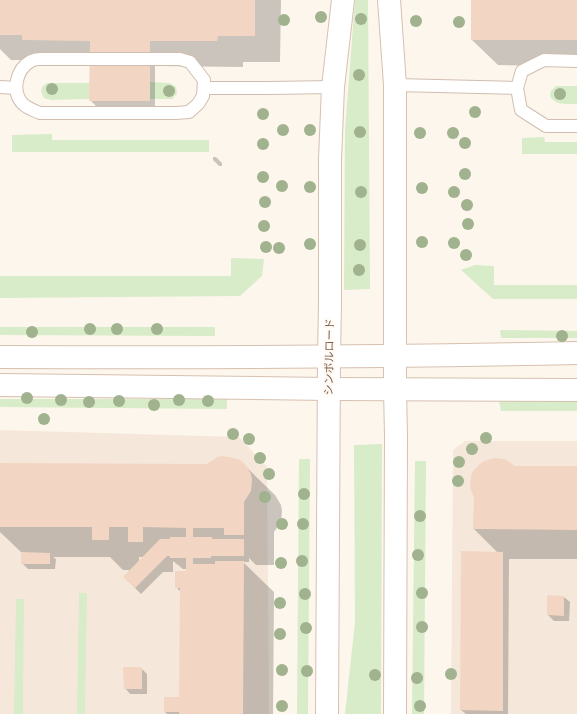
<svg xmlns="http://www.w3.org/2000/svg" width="577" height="714" viewBox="0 0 577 714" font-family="Poppins,'Noto Sans JP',sans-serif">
	<rect width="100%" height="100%" fill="#fdf6ec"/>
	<g fill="#f5e8da">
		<polygon points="0,430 239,437 267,467 269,714 0,714"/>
		<polygon points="465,441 577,441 577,714 451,714 453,450"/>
	</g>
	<g fill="#d8ecc9">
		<polygon points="355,0 368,0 370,289 344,290 345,131"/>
		<polygon points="150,82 170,83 176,87 177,94 172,99 150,99"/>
		<polygon points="47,83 90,83 89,99 51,100 44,98 41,92 42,87"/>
		<path d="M556 86H577V104C566 104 556 106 550 96L551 91Z"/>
		<polygon points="52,134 52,140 209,140 209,152 12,152 12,135"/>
		<polygon points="544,137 545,142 577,142 577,154 522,154 522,138"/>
		<polygon points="231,258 264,259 262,276 240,296 0,298 0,276 231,276"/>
		<polygon points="475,265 494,266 494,285 577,285 577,299 493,299 461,270"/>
		<polygon points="0,327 215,327 215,336 0,335"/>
		<polygon points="500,330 577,331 577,338 501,338"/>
		<polygon points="0,399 227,399 227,409 0,407"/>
		<polygon points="499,400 577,401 577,411 501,411"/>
		<polygon points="382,444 381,714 345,714 355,622 354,445"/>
		<polygon points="299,459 310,459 308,714 297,714"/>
		<polygon points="415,461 426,461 424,714 412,714"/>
		<polygon points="79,593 87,593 85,714 77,714"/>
		<polygon points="16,599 24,599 23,714 14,714"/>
	</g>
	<g fill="#0003" fill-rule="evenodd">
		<polygon points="0,0 281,0 280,62 243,62 243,67 155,66 155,107 96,106 90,100 91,66 49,66 44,60 11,60 0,49"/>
		<polygon points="472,0 577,0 577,66 498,65 472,40"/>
		<polygon points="213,157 216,157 222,163 222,166 219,166 213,160"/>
		<path d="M0 464 244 465 275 495 281 505 282 511 281 522 274 532V565H256L249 558V562H243L274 592 273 714H167L165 712 180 698 181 592 176 587 187 572V569H183L173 561V572H163L141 594 124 577 130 570H123L110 557H53L56 559 55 569H28L22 563V553L0 532ZM139 557H144L139 562Z"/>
		<polygon points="515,467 577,467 577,559 509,559 508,714 466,714 461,710 498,553 474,529"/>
		<polygon points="564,597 570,602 569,621 554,621 548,615"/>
		<polygon points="141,668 147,674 147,694 130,694 125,688"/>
	</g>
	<g fill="#f3d5c3">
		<polygon points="0,0 255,0 255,36 218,36 217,41 150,41 150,101 89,101 90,41 22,40 22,35 0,35"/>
		<rect x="471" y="0" width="106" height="40"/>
		<polygon points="223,456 234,458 240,460 245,464 251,474 252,480 251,491 244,502 244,535 224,535 224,528 193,528 193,537 212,537 212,539 244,539 244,556 211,556 211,558 193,558 193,564 215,564 215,561 244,561 243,714 179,714 179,712 164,712 164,697 179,697 180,588 175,588 175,571 186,571 186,558 170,558 170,556 167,556 135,588 123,577 160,539 170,539 170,537 186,537 186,528 143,527 143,542 128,542 128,527 109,527 109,540 92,540 92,527 0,527 0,463 207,464 217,457"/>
		<polygon points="494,458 505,459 515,466 577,466 577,530 473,529 474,498 470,487 471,475 474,470 482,462"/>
		<polygon points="461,551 503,552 503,711 460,710"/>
		<polygon points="21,552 50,553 50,564 21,564"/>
		<polygon points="547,595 564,596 564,616 547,615"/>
		<polygon points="123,667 142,667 142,689 124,689"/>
	</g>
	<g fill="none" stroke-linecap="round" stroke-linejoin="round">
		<defs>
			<g id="lane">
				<path d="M40 59H180L190 62 204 80 203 96 198 104 189 112 176 113H40C35 111 27 108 23 104 11 92 16 69 31 61 33 60 37 59 40 59Z"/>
				<polyline points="577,61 544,60 522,71 517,88 521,110 546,126 577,126"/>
				<polyline points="395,85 517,88"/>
				<polyline points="0,87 16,88"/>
				<polyline points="204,88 268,88 333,87"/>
			</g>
			<g id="secondary">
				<polyline points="389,0 395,85 395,389 396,436 395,714"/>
				<path d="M0 357C192 358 385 357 577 353"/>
				<polyline points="0,385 329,389 577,390"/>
				<polyline points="327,714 329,357 330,303 330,159 333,87 343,0"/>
			</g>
		</defs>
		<use href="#lane" stroke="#d1beb0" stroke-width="14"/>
		<use href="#secondary" stroke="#d6c0b0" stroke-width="24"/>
		<use href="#lane" stroke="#fff" stroke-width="12"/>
		<use href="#secondary" stroke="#fff" stroke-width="22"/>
	</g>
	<g fill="#a0b28e">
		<circle cx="321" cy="17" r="6"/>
		<circle cx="361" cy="19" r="6"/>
		<circle cx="284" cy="20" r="6"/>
		<circle cx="416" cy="21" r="6"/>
		<circle cx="459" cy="22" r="6"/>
		<circle cx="359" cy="75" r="6"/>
		<circle cx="52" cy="89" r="6"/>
		<circle cx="169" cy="91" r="6"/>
		<circle cx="560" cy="94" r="6"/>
		<circle cx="475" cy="112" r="6"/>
		<circle cx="263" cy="114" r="6"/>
		<circle cx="283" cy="130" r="6"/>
		<circle cx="310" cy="130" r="6"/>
		<circle cx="360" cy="132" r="6"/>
		<circle cx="420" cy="133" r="6"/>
		<circle cx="453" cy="133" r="6"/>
		<circle cx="465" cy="143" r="6"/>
		<circle cx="263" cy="144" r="6"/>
		<circle cx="465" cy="174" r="6"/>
		<circle cx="263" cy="177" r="6"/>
		<circle cx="282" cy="186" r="6"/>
		<circle cx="310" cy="187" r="6"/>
		<circle cx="422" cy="188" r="6"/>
		<circle cx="361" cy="192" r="6"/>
		<circle cx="454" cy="192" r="6"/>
		<circle cx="265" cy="202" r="6"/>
		<circle cx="467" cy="205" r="6"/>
		<circle cx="468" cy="224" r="6"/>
		<circle cx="264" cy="226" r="6"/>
		<circle cx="422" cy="242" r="6"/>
		<circle cx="454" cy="243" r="6"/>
		<circle cx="310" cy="244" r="6"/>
		<circle cx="360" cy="245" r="6"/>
		<circle cx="266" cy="247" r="6"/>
		<circle cx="279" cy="248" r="6"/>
		<circle cx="466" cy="255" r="6"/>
		<circle cx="359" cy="270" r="6"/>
		<circle cx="90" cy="329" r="6"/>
		<circle cx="117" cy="329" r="6"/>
		<circle cx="157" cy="329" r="6"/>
		<circle cx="32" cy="332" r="6"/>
		<circle cx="562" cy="336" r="6"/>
		<circle cx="27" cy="398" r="6"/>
		<circle cx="61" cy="400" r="6"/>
		<circle cx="179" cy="400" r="6"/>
		<circle cx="119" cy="401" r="6"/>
		<circle cx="208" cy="401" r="6"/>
		<circle cx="89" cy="402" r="6"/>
		<circle cx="154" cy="405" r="6"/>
		<circle cx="44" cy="419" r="6"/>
		<circle cx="233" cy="434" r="6"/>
		<circle cx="486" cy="438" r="6"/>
		<circle cx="249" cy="439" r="6"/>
		<circle cx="472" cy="449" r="6"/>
		<circle cx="260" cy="458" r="6"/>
		<circle cx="459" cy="462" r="6"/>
		<circle cx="269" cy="474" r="6"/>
		<circle cx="458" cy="481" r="6"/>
		<circle cx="304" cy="494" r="6"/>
		<circle cx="265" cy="497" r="6"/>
		<circle cx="420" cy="516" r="6"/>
		<circle cx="282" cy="524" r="6"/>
		<circle cx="303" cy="524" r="6"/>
		<circle cx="418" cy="555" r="6"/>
		<circle cx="302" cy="561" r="6"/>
		<circle cx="281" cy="563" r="6"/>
		<circle cx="422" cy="593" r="6"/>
		<circle cx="305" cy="594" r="6"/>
		<circle cx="280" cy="603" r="6"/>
		<circle cx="422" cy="627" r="6"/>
		<circle cx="306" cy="628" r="6"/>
		<circle cx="280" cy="634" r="6"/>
		<circle cx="282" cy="670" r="6"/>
		<circle cx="307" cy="671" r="6"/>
		<circle cx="451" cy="674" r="6"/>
		<circle cx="375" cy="675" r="6"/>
		<circle cx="417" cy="678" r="6"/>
		<circle cx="282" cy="706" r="6"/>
		<circle cx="420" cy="706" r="6"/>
	</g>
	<g text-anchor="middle" stroke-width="4" stroke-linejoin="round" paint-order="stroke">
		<g font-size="11" fill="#7a5c4d" stroke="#fffaf3">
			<text transform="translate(329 357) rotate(-89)" y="4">シンボルロード</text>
		</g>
	</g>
</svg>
